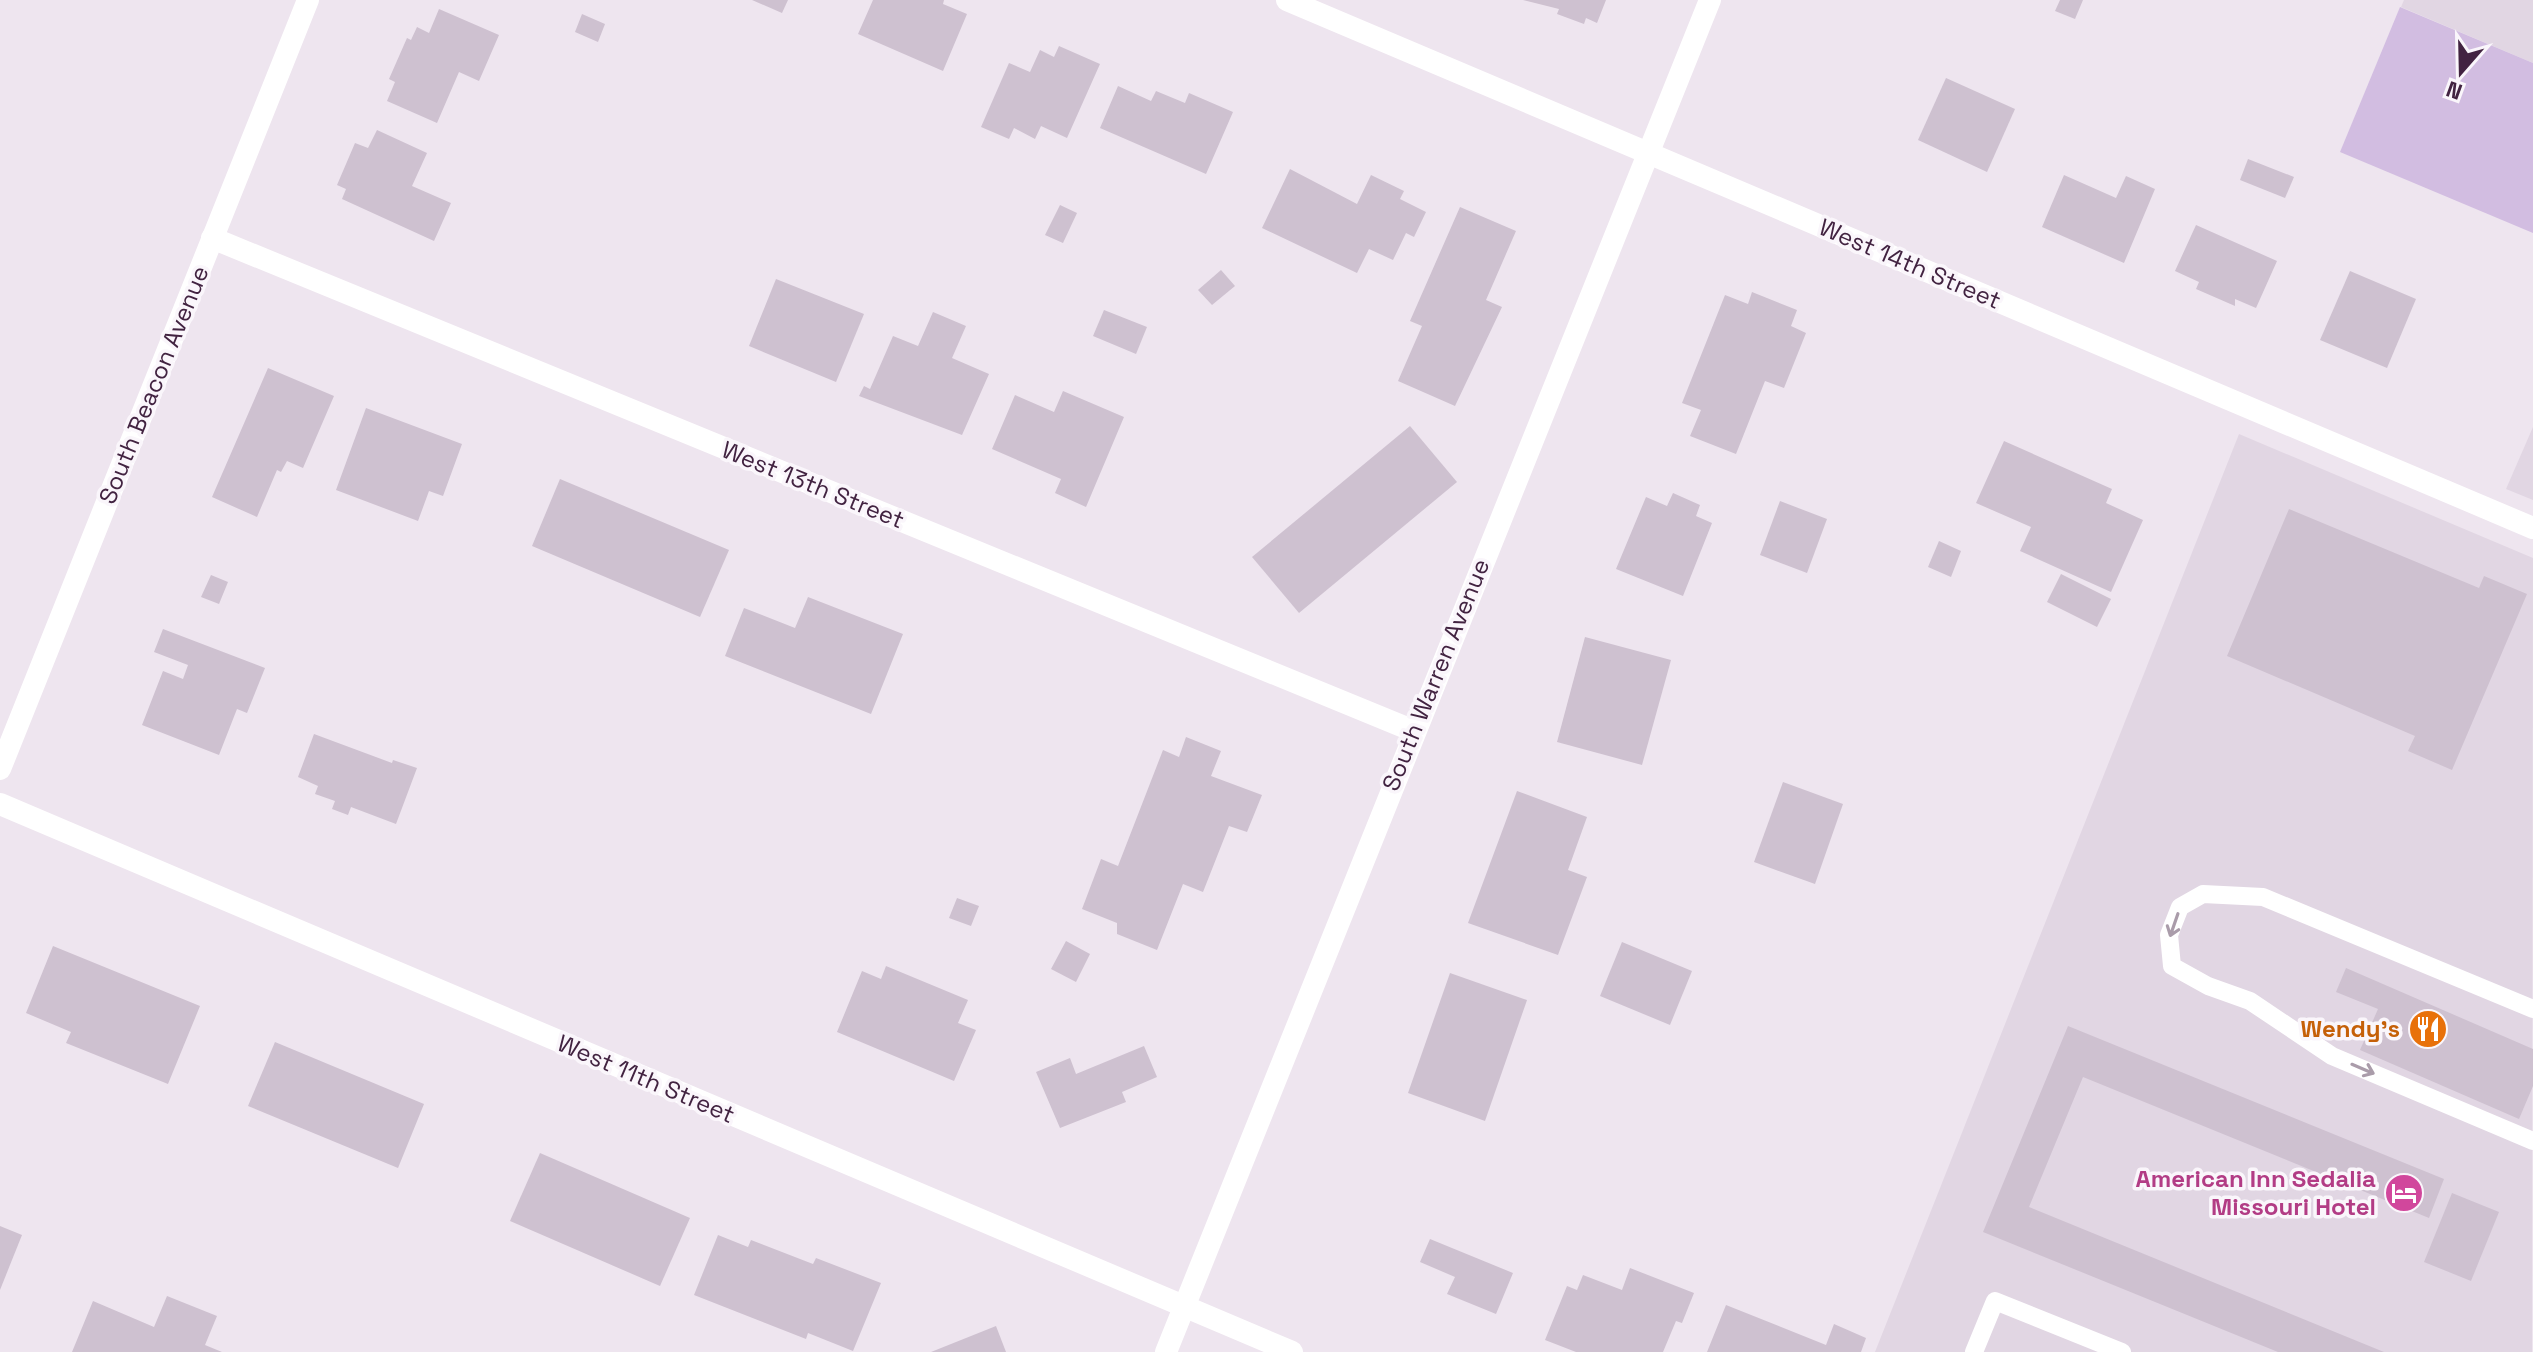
<svg xmlns="http://www.w3.org/2000/svg" width="2533" height="1352" viewBox="0 0 2533 1352" font-family="'Space Grotesk',sans-serif">
	<rect width="100%" height="100%" fill="#eee5ef"/>
	<g fill="#e1d6e3">
		<polygon points="2404,0 2533,0 2533,63 2401,7"/>
		<polygon points="2533,427 2533,500 2506,489"/>
		<polygon points="2239,434 2533,558 2532,1352 1875,1352"/>
	</g>
	<polygon fill="#d2bde1" points="2400,7 2533,63 2533,233 2340,152"/>
	<g fill="#cec1d0">
		<polygon points="752,0 788,0 782,13"/>
		<polygon points="873,0 944,0 943,4 967,14 943,71 858,34"/>
		<polygon points="1523,0 1606,0 1597,23 1586,18 1584,24 1557,14 1559,9"/>
		<polygon points="2060,0 2083,0 2075,19 2055,11"/>
		<polygon points="439,9 499,35 479,81 459,72 437,123 387,101 395,82 389,79 407,38 411,40 417,27 429,33"/>
		<polygon points="582,14 605,24 598,42 575,32"/>
		<polygon points="1059,46 1100,64 1067,138 1041,126 1035,139 1014,128 1009,139 981,127 1009,63 1030,72 1040,50 1054,57"/>
		<polygon points="1946,78 2015,109 1987,172 1918,140"/>
		<polygon points="1118,86 1151,101 1156,91 1185,103 1189,93 1233,112 1206,174 1100,128"/>
		<polygon points="377,130 427,153 412,186 451,203 434,241 342,199 346,189 337,185 355,143 368,148"/>
		<polygon points="2248,159 2294,177 2285,198 2240,180"/>
		<polygon points="1290,169 1357,204 1371,175 1404,191 1400,199 1426,212 1414,237 1406,233 1393,260 1369,249 1357,273 1262,228"/>
		<polygon points="2064,175 2116,198 2126,176 2155,189 2124,263 2042,227"/>
		<polygon points="1060,205 1077,213 1063,243 1045,235"/>
		<polygon points="1460,207 1516,231 1486,300 1502,307 1455,406 1398,381 1422,326 1410,321"/>
		<polygon points="2196,225 2277,261 2256,308 2235,299 2235,306 2196,289 2199,282 2175,271"/>
		<polygon points="1221,270 1235,286 1212,305 1198,290"/>
		<polygon points="2350,271 2416,299 2387,368 2320,340"/>
		<polygon points="776,279 864,314 836,382 749,346"/>
		<polygon points="1752,292 1797,310 1791,326 1806,333 1784,388 1765,381 1736,454 1690,436 1701,410 1682,403 1725,295 1748,304"/>
		<polygon points="1104,310 1147,327 1136,354 1093,336"/>
		<polygon points="933,312 966,326 952,358 989,374 962,435 859,396 864,386 870,389 893,336 918,346"/>
		<polygon points="268,368 334,396 303,468 287,461 281,472 277,470 257,517 212,497"/>
		<polygon points="1063,391 1124,417 1086,507 1055,493 1061,479 992,449 1015,395 1054,412"/>
		<polygon points="366,408 462,444 443,496 429,491 418,521 336,490"/>
		<polygon points="1410,426 1457,482 1299,613 1252,557"/>
		<polygon points="2004,441 2112,489 2106,503 2143,520 2111,592 2020,551 2031,527 1976,503"/>
		<polygon points="560,479 729,550 700,617 532,546"/>
		<polygon points="1673,493 1700,505 1696,516 1712,523 1683,596 1616,569 1646,497 1667,506"/>
		<polygon points="1780,501 1827,519 1807,573 1760,555"/>
		<polygon points="2289,509 2479,588 2484,576 2527,594 2452,770 2408,751 2415,736 2227,656"/>
		<polygon points="1939,541 1961,551 1951,577 1928,567"/>
		<polygon points="2061,574 2111,599 2097,627 2047,602"/>
		<polygon points="211,575 228,582 219,604 201,597"/>
		<polygon points="808,597 903,634 871,714 725,656 744,608 795,628"/>
		<polygon points="163,629 265,668 247,713 237,709 219,755 142,725 163,671 183,679 188,665 154,652"/>
		<polygon points="1585,637 1671,660 1642,765 1557,742"/>
		<polygon points="314,734 392,763 393,760 417,768 396,824 351,807 348,815 332,809 335,801 315,794 318,786 298,777"/>
		<polygon points="1186,737 1221,751 1211,776 1262,795 1247,832 1229,826 1203,892 1183,884 1157,950 1117,934 1117,923 1082,909 1101,859 1118,866 1163,750 1179,757"/>
		<polygon points="1783,782 1843,804 1815,884 1754,862"/>
		<polygon points="1517,791 1587,817 1568,870 1587,877 1558,955 1468,923"/>
		<polygon points="957,898 979,906 971,926 949,918"/>
		<polygon points="1066,941 1090,954 1076,982 1051,969"/>
		<polygon points="1622,942 1692,971 1670,1025 1600,996"/>
		<polygon points="53,946 200,1006 168,1084 66,1043 71,1032 26,1013"/>
		<polygon points="886,966 968,1000 958,1023 976,1030 954,1081 837,1032 862,971 881,979"/>
		<polygon points="2346,968 2533,1049 2533,1086 2519,1119 2360,1050 2378,1009 2336,992"/>
		<polygon points="1450,973 1527,1000 1485,1121 1408,1093"/>
		<polygon points="2068,1026 2444,1179 2429,1218 2083,1077 2029,1207 2384,1352 2278,1352 1983,1232"/>
		<polygon points="275,1042 424,1104 398,1168 248,1106"/>
		<polygon points="1144,1046 1157,1077 1122,1092 1126,1102 1060,1128 1036,1072 1070,1058 1076,1074"/>
		<polygon points="540,1153 690,1218 660,1286 510,1221"/>
		<polygon points="2452,1193 2499,1212 2471,1281 2424,1262"/>
		<polygon points="0,1226 22,1235 0,1290"/>
		<polygon points="718,1235 748,1247 751,1240 813,1264 816,1258 881,1283 853,1351 808,1333 806,1339 694,1295"/>
		<polygon points="1430,1239 1513,1273 1496,1314 1447,1294 1455,1277 1420,1262"/>
		<polygon points="1630,1268 1694,1293 1682,1323 1676,1321 1663,1352 1576,1352 1545,1340 1567,1286 1577,1290 1583,1275 1622,1290"/>
		<polygon points="167,1296 217,1316 205,1345 222,1352 72,1352 93,1301 154,1327"/>
		<polygon points="1726,1305 1826,1345 1834,1324 1866,1338 1861,1352 1707,1352"/>
		<polygon points="996,1326 1006,1352 931,1352"/>
	</g>
	<g fill="none" stroke-linecap="round" stroke-linejoin="round">
		<g stroke="#fff" stroke-width="18">
			<polyline points="2533,1009 2263,897 2203,894 2180,907 2169,935 2172,966 2208,986 2250,1001 2332,1056 2533,1141"/>
			<polyline points="1974,1352 1995,1301 2122,1352"/>
		</g>
		<g stroke="#fff" stroke-width="22">
			<polyline points="1287,0 2533,528"/>
			<polyline points="212,238 1414,731"/>
			<polyline points="0,769 308,0"/>
			<polyline points="0,804 1292,1352"/>
			<polyline points="1166,1352 1710,0"/>
		</g>
	</g>
	<defs><path id="oneway-shaft" d="M-6 0H5M1.5-3L5.5 0L1.5 3" fill="none" stroke-width="1.6" stroke-linecap="round" stroke-linejoin="round" transform="scale(2)"/></defs>
	<g stroke="#aa9caa">
		<use href="#oneway-shaft" transform="translate(2174 925) rotate(109)"/>
		<use href="#oneway-shaft" transform="translate(2363 1069) rotate(23)"/>
	</g>
	<defs>
		<symbol id="restaurant-disc" viewBox="-11 -11 22 22"><circle r="9.5" fill="#e8710a" stroke="#faf6fb"/><path d="M-5-6h1v4h1v-4h1v4h1v-4h1v5L-1.5 .5V6h-2V.5L-5-1ZM5-6V6H3V1.5H1.5Q1.5-4 5-6Z" fill="#fff"/></symbol>
		<symbol id="hotel-disc" viewBox="-11 -11 22 22"><circle r="9.5" fill="#d1479c" stroke="#faf6fb"/><path d="M-6-4.5h1.5V1H6V5H4.5V3h-9V5H-6ZM-4 0a1.8 1.8 0 1 1 3.6 0ZM.5 0V-2.5h3Q6-2.5 6 0Z" fill="#fff"/></symbol>
	</defs>
	<g fill-rule="evenodd">
		<use href="#restaurant-disc" x="2406" y="1007" width="44" height="44"/>
		<use href="#hotel-disc" x="2382" y="1171" width="44" height="44"/>
	</g>
	<g text-anchor="middle" stroke-width="7" stroke-linejoin="round" paint-order="stroke">
		<g font-size="24" fill="#422341" stroke="#faf6fb">
			<text transform="translate(1910 264) rotate(23)" y="8">West 14th Street</text>
			<text transform="translate(154 385) rotate(-68)" y="8">South Beacon Avenue</text>
			<text transform="translate(813 485) rotate(22)" y="8">West 13th Street</text>
			<text transform="translate(1436 675) rotate(-68)" y="8">South Warren Avenue</text>
			<text transform="translate(646 1079) rotate(23)" y="8">West 11th Street</text>
		</g>
		<g font-size="24" font-weight="bold" fill="#c56008" stroke="#faf6fb" text-anchor="end">
			<text x="2400" y="1037">Wendy's</text>
		</g>
		<g font-size="24" font-weight="bold" fill="#b23c85" stroke="#faf6fb" text-anchor="end">
			<text x="2376" y="1187">American Inn Sedalia<tspan x="2376" dy="28">Missouri Hotel</tspan></text>
		</g>
	</g>
	<g transform="translate(2461 72) rotate(200)" stroke="#faf6fb" stroke-width="6" paint-order="stroke">
	<path d="M0-6L14 30L0 20L-14 30Z" fill="#422341"/>
	<text y="-12" font-size="22" font-weight="bold" text-anchor="middle" fill="#422341">N</text>
	</g>
</svg>
